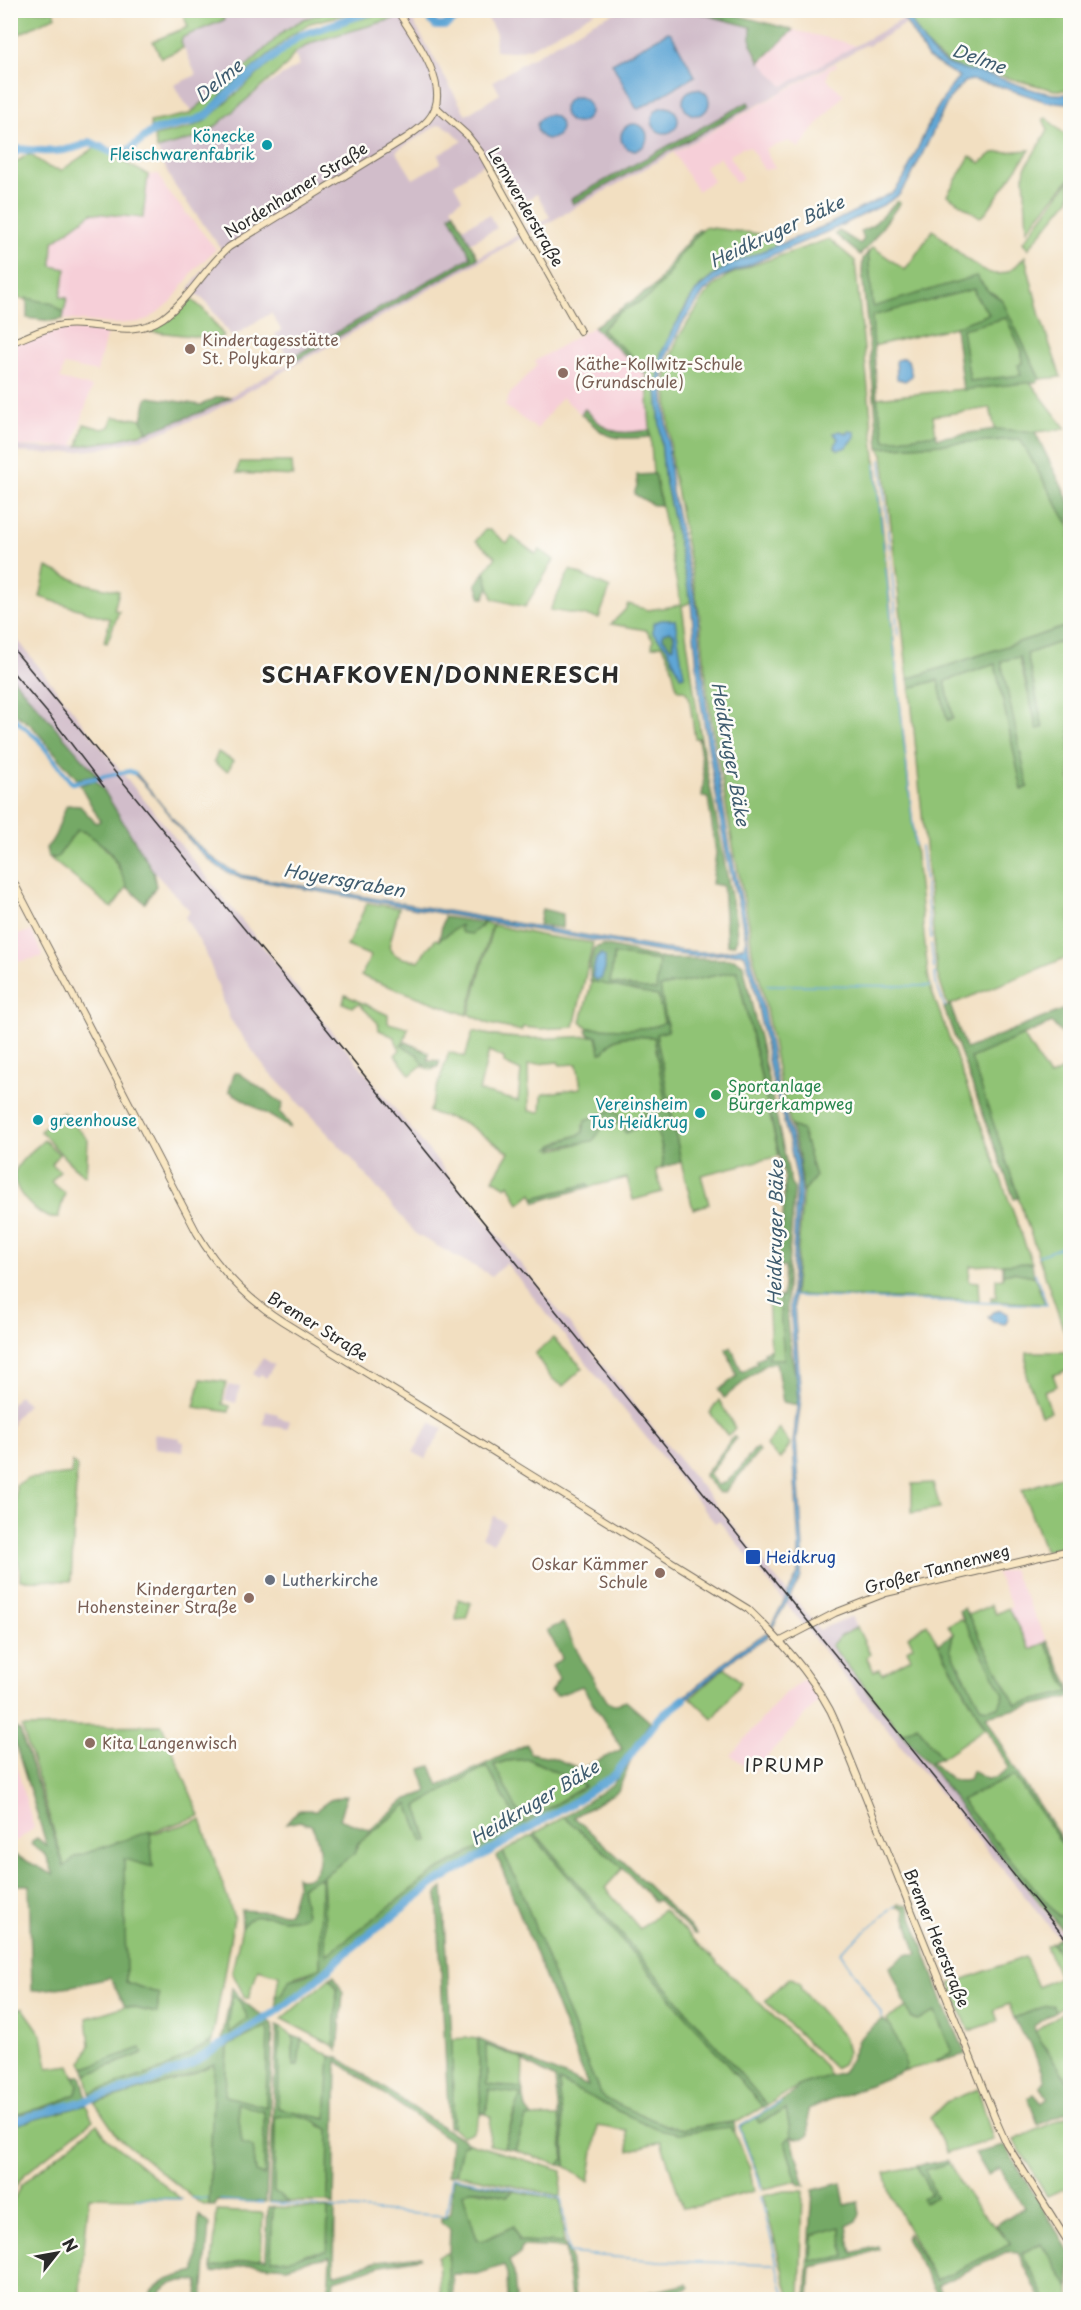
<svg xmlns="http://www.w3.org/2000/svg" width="1081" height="2310" viewBox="0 0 1081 2310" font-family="'Playpen Sans',sans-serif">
	<rect width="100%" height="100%" fill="#fdfcf7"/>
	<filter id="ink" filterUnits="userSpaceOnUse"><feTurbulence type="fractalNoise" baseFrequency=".0167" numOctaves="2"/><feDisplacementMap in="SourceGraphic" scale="12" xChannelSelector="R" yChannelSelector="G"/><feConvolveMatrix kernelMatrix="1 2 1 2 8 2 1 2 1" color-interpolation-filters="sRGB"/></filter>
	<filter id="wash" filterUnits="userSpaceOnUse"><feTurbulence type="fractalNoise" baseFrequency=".008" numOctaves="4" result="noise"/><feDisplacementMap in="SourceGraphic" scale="24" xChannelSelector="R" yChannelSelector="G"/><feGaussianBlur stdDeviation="1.35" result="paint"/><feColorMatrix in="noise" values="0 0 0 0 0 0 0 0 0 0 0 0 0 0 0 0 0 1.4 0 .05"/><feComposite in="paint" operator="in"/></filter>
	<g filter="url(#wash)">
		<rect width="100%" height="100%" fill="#f2dfc1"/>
		<g fill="#f6cfd8">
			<polygon points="793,30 841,41 855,46 783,86 760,62"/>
			<polygon points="835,63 837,66 829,70 827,79 844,95 822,119 799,148 789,141 765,149 775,168 764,170 750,147 741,148 729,155 743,179 736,183 720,157 705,166 713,181 697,191 674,153"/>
			<polygon points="159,174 166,189 216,249 195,269 171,302 150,318 139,322 113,324 63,319 67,298 60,297 52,266 53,242 92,213 143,217 148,175"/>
			<polygon points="593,327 645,373 650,430 628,433 609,431 585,409 581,414 562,397 537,429 505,406 510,394 537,365 535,361"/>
			<polygon points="64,329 107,332 97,372 64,365 60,379 92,387 73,446 11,446 10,345"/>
			<polygon points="31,931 42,953 41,957 16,962 11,936"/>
			<polygon points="1012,1569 1047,1641 1030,1650 1008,1608 1012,1606 996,1573"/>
			<polygon points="804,1679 819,1700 753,1772 731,1755 782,1696"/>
			<polygon points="11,1747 34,1828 18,1840 11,1842"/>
			<polygon points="11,1890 13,1890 17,1992 11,1995"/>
		</g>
		<g fill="#d1bdca" fill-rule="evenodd">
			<polygon points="221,11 330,11 304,19 285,30 251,62 192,111 181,98 174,85 196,75 181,41 183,37 223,20"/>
			<polygon points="484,11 597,11 530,48 511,52 495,51 496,34"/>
			<path d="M619 11H698L703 14 751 27V44L756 57 783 86 903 19 906 24 868 46 865 45 208 414 149 437 99 449 53 454 11 452 10 446 53 448 111 441 139 435 204 411 550 217 537 194 517 205 491 160 467 174V176L454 184 462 199 451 207 454 212 450 215 472 256 289 359 275 334 281 330 271 313 232 337 206 302 189 288 210 262 223 251 172 182 157 149 199 137 266 85 300 65 294 53 313 42 409 14 466 115 500 94 493 81 593 22ZM748 102 750 106 573 204 571 199ZM438 125H443L451 130 463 141 438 155 441 163 413 179 396 151Z"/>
			<polygon points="489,215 497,228 470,243 462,228"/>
			<polygon points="10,630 102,748 786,1591 796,1600 819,1630 852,1616 857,1627 841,1636 831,1645 1070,1942 1070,1951 868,1706 738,1544 719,1521 715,1523 506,1263 492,1276 417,1235 353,1160 265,1068 230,1019 206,953 185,917 190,911 153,871 103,789 11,678"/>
			<polygon points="263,1358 274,1365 266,1378 261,1374 258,1378 253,1374"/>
			<polygon points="228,1385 240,1387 236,1403 225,1400"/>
			<polygon points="19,1395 28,1404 12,1421 14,1423 11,1427 11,1404"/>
			<polygon points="266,1411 278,1414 278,1417 290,1421 287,1429 263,1424"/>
			<polygon points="431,1422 443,1429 425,1459 413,1452"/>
			<polygon points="154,1434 180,1438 180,1441 184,1442 183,1452 155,1448"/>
			<polygon points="494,1516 505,1523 493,1543 482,1537"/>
		</g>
		<g fill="#90c374" stroke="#5e7750" stroke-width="1.5" fill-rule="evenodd">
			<polygon points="11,10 53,11 56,16 17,35 11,21"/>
			<polygon points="182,11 221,11 224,20 183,37 181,41 183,48 161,58 153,41 188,27"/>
			<polygon points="330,11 358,11 310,23 292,35 225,91 206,113 192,119 151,128 150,122 189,114 251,62 285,30 304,19"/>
			<polygon points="390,11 396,18 313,42 294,53 287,65 210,131 199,137 157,149 154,136 190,128 205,121 298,39 319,30"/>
			<path d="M930 11H1070V90H1054L990 73C983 75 974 73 967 71 939 62 924 46 911 21Z"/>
			<polygon points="1046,118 1070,139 1070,178 1027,230 1024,175 1025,168 1048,130 1043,119"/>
			<polygon points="96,147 148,175 143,218 92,213 53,242 52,266 66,269 60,297 67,298 64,313 53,304 11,297 11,165 29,154 50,168 62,170"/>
			<polygon points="1030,150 984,215 980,217 947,195 970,156 980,163 993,153"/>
			<polygon points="1070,180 1070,198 1028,249 1023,242"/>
			<path d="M704 227 775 236 774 240 776 246 725 267 700 286 687 304 661 354 657 390 664 475 691 602 682 606 701 739 695 738 689 696 684 690H678C672 675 673 658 661 645L652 647 653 640 646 630 611 624 625 610 628 604 648 610 681 605 655 474H653L646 368 601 330 618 313 649 297 666 278 680 255Z"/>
			<path d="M933 230C948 242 980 276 999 274 1011 273 1018 264 1025 256L1040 316 1061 377 1040 379 1008 313 997 295 988 291 976 276 873 308 868 252 873 247 905 270Z"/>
			<path d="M829 239 855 261 928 974 931 989 1032 1263 970 1266 969 1281 978 1282 979 1301 794 1295 803 1192 815 1177 802 1130 791 1126 781 1089 762 987 752 952 749 923 733 846 708 699 700 617 672 467 666 386 668 365 678 338 705 296 713 287 727 276 748 267ZM839 431 848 434 847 447H835L838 438 834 434Z"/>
			<polygon points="973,288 976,297 989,314 955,327 873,346 871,316"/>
			<polygon points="191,299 204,310 224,336 217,339 148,331 165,322"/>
			<polygon points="1006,318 1022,351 1021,376 970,381 961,328"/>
			<polygon points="1030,382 1066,429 1035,432 995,429 990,408 933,416 936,434 885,441 877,398"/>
			<polygon points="113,417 142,419 147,432 111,441 78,446 84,424 102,429 110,427"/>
			<polygon points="1020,439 1070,528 1070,625 908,679 883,455 879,448"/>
			<polygon points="239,462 292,462 293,476 237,473"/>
			<polygon points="485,530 490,530 507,543 512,537 536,554 540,550 554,560 525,607 493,599 485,572 496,557 476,541"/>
			<polygon points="47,567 82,583 119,591 114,610 119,611 107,643 104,642 110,619 40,597"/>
			<polygon points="570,570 610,588 599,618 550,610"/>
			<polygon points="1070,638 1070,956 950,1005 947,1004 937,973 910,688 938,680 948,720 953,717 945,681 995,664 1022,789 1027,787 1000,661 1019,657 1037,729 1043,728 1027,654"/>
			<polygon points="218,752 233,761 228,771 216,765 217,763 214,762"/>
			<path d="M77 829C105 840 117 861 127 887L112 908 51 859 59 855Z"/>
			<path d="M367 903 399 908 389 947C395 959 407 959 419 961L425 951 436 939 439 940 462 924 481 928 484 923 492 925 467 1015 361 976 371 956 347 946Z"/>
			<polygon points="493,925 544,936 593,943 574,1027 541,1029 523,1027 521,1031 489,1024 469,1014"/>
			<polygon points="614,954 659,961 656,991 610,983"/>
			<polygon points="737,971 779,1156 701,1175 709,1204 693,1209 681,1162 656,1034 668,1031 660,987"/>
			<path d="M592 981 658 996 664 1022C653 1032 604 1028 588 1028L581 1021Z"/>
			<polygon points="345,995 388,1015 388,1023 408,1028 403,1045 421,1057 423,1064 437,1067 432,1070 421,1066 410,1075 395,1055 400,1050 394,1037 379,1030 378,1023 359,1004 352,1007 343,1003"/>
			<path d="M473 1031C515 1043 554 1037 597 1036L601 1053 604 1052C614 1032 634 1037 654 1037L666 1101C650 1106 646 1117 629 1120L613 1110 583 1125V1133L561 1141 553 1150C572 1145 596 1144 604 1123L611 1120 623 1128 639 1127 652 1123C660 1137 665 1152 662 1168L656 1170 662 1192 633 1200 627 1178 589 1187 587 1184 534 1198 532 1193 519 1204 509 1184 506 1187 493 1179 509 1152 465 1123 429 1112 449 1052 465 1057ZM489 1051 504 1058V1063L521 1071 518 1101 479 1091ZM558 1062 560 1065 577 1064 581 1088 543 1094 542 1095 541 1112 529 1111 528 1065Z"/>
			<polygon points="1023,1035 1049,1077 1070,1066 1070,1250 1068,1248 1066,1250 1070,1262 1070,1348 970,1058"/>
			<path d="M63 1112 88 1140 86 1176C70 1167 54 1145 40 1131Z"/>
			<path d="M44 1140 59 1154 52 1164 60 1171 51 1182 65 1193 58 1218C41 1222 9 1188 15 1172 20 1159 35 1149 44 1140Z"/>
			<polygon points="1013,1272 1034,1276 1045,1304 991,1301 991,1297 996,1297 996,1279 1003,1278 1003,1274"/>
			<polygon points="768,1297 779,1297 785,1359 767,1359 771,1349"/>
			<polygon points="553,1338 583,1368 563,1386 551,1378 535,1354"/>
			<polygon points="1027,1352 1067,1352 1070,1369 1053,1375 1057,1386 1044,1391 1051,1412 1041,1415 1026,1375"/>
			<polygon points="201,1379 226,1382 222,1404 230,1406 229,1412 194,1407"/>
			<polygon points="719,1400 735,1428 728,1436 710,1413"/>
			<polygon points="779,1428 790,1445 780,1459 766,1446"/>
			<polygon points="72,1462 77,1466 71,1581 20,1580 19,1562 13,1560 16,1485 27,1479 72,1474"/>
			<polygon points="1063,1476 1070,1499 1070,1545 1045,1551 1022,1490"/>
			<polygon points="933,1483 940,1508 912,1513 912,1484"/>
			<polygon points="458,1599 471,1603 466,1619 456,1620"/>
			<polygon points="991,1605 996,1614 1008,1608 1030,1649 1045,1643 1070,1692 1016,1705 968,1615"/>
			<polygon points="959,1619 964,1620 1004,1694 999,1707 986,1709 980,1706 950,1649 953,1634 948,1625"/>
			<polygon points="927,1624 985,1728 941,1758 917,1725 902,1734 831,1645 841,1636 857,1627 870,1654 866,1657 874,1671 879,1669 882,1674 911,1658 907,1650 913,1646 908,1636"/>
			<polygon points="725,1667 741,1682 713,1719 691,1698"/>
			<polygon points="162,1725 200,1816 75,1857 65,1868 22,1727"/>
			<polygon points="529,1759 585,1786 524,1823 494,1765 506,1761"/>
			<polygon points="486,1766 518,1822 510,1831 433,1873 326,1956 323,1876 354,1854 358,1844 408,1804 423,1842 428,1840 417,1806"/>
			<polygon points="1014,1776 1070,1855 1070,1917 1058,1916 960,1800"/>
			<polygon points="564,1817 623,1868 605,1888 640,1929 663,1910 825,2066 830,2076 800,2085 767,2105 535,1833"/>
			<polygon points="201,1820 234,1918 212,2041 164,2069 90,2093 86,2075 143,2053 141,2049 85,2068 82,2062 90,2045 87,2018 125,2006 157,2013 159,1994 126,1982 124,1858 153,1867 150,1834"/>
			<polygon points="533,1835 763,2107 739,2121 684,2129 667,2126 607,2100 599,2091 589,2068 519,1885 503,1852"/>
			<path d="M321 1876 320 1967C312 1973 305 1973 297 1976 289 1980 286 1989 281 1995H276L279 1975 258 1969 249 1998H245L232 1972 242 1927 247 1920 255 1915 291 1919 306 1914 301 1887Z"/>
			<polygon points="1052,1943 1070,1970 1070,2001 1055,2011 1053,2006 1046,2006 1014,2018 1009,2004 994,2010 998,2021 969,2031 950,1984 1025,1957 1038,1987 1059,1977 1046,1946"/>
			<polygon points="790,1977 800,1983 801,1989 844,2037 848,2052 842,2064 834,2068 765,2001"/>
			<polygon points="330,1978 337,1988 334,2046 282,2019"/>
			<polygon points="233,1995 240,2002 248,2018 234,2032 230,2033 228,2026 231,1996"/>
			<polygon points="907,2007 911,2017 916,2020 935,2012 952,2052 934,2063 903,2071 905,2068 887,2019"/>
			<polygon points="1070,2007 1070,2085 1035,2032"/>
			<polygon points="23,2008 42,2035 48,2068 70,2065 78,2085 76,2094 58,2103 11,2116 11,2011"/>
			<polygon points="268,2026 266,2107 225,2096 227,2046"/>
			<polygon points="280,2027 293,2036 293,2066 298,2066 301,2039 330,2056 327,2119 278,2108"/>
			<polygon points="469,2038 478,2039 481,2112 474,2132 462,2136 453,2128 452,2039"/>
			<polygon points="486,2045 523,2059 522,2088 487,2086"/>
			<polygon points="214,2063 209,2206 201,2204 118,2137 95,2103 183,2078"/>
			<polygon points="559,2081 616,2110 658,2128 679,2133 731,2126 749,2166 754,2191 698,2206 683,2208 661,2141 629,2151 627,2131 598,2126 589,2182 566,2166"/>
			<polygon points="978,2089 993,2140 947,2153 930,2118 946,2102"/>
			<polygon points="489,2090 522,2093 513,2116 504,2148 489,2145 491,2116 486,2114"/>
			<polygon points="236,2102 264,2112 265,2176 256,2172 253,2147 242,2143"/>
			<polygon points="86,2105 93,2120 24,2175 11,2193 11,2126"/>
			<polygon points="786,2109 791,2135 785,2143 797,2181 764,2189 740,2129 741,2127 756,2117 759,2123"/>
			<polygon points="295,2115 314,2120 320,2126 329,2129 328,2202 289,2202 274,2192 275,2117"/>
			<polygon points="1070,2115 1070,2192 1063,2189 1047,2196 1014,2140"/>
			<polygon points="532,2117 559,2117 564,2159 558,2165 515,2150 526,2118"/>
			<polygon points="97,2124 106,2137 181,2199 89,2197 79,2299 11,2299 11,2205 21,2185"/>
			<polygon points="469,2143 562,2171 561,2196 456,2174 462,2145"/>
			<path d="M949 2163C958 2181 969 2197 981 2212 991 2223 1002 2232 1012 2244L936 2281 890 2194 885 2173 917 2166 931 2195 936 2197 924 2170Z"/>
			<polygon points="467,2190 474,2190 507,2196 514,2191 557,2199 560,2200 564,2243 519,2241 514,2226 482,2241 477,2239 463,2195"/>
			<polygon points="785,2191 803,2191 800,2299 790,2299 763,2196"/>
			<polygon points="273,2207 328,2209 328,2251 308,2253 292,2260 270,2260"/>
			<polygon points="217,2211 263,2213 261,2258 212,2268"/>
			<polygon points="840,2226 845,2257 812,2261 813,2235"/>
			<polygon points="1042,2243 1070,2288 1070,2299 1046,2299 1022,2253"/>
			<polygon points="448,2253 449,2299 440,2299 438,2256"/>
		</g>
		<g fill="#74a966" stroke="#506a48" stroke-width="1.5" fill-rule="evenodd">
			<polygon points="698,11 721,11 793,30 760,62 751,44 751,27 703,14"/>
			<polygon points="748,102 750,106 573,204 571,199"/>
			<polygon points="897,201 900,203 867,248 860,255 835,234 839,231 860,244 864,239 861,231 872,226"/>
			<polygon points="454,212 478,258 291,363 289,359 471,257 450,215"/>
			<polygon points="698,230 702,230 680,255 666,278 649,297 618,313 601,330 646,368 645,373 593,327 655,286 678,253"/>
			<path d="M868 252 873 307 976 276 988 291 1002 300 1040 379 1036 382 963 390 955 327 989 314 976 296 974 289 872 316 877 398 885 441 936 434 937 438 995 429 1035 432 1070 503V528L1020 439 879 448 862 271 863 259ZM1006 318 1022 351 1023 363 1018 365 1021 375 970 381 962 329Z"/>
			<polygon points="27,298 53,304 64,313 63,319 51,321 27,318"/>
			<polygon points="150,397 201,405 218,397 231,397 204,411 147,432 142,419 147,398"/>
			<path d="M585 409C609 434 615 435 650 430V437C610 439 610 441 581 414Z"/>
			<polygon points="655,474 661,505 653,505 634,494 637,486 637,475"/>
			<polygon points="485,572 489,587 484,598 481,598 476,584"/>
			<polygon points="1070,625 1070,638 1027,654 1043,728 1037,729 1020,657 1001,661 1028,787 1022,790 995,664 945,681 953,718 947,720 938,680 910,688 908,679"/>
			<polygon points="670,631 674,634 674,646 671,648 663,638 663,633"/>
			<polygon points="10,675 97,775 77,779 32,726 11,711"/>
			<polygon points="698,738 701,739 736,922 737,939 734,945 727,945 723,886 712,884 716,853 708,798 702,797 704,777"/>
			<path d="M95 780 103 789 153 871 156 886 145 903 127 887 118 864 108 849 85 832 77 830 59 855 56 858 48 857 46 848C59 836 59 819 67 805L80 806 96 823 100 821 80 785Z"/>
			<polygon points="542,909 563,914 562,928 539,925"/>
			<polygon points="444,917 484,923 472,934 463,933 460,930 461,925 439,940"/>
			<path d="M603 945 664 959H734L743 964 791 1184 794 1189C792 1232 785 1275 787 1318 788 1348 798 1376 798 1405L783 1402 776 1363 766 1364 724 1398 719 1390 737 1376 726 1349 731 1347 742 1372 757 1363 756 1360 765 1355 764 1352 771 1349 767 1359H784L779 1297 783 1296 785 1267H777L783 1219 785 1179 737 971 660 987 668 1031 656 1034 681 1162 662 1168C665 1153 661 1136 651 1123L646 1124 626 1133 618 1123 611 1120C601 1124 600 1135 592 1141L550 1148 553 1145 583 1133 585 1120 613 1110 629 1120C646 1117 650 1106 665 1101L654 1037C634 1037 614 1031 604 1052L600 1053 597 1036 589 1035 586 1031 588 1028C604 1028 653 1032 664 1022L658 996 590 981V963L594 948ZM614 954 659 961 656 991 610 983Z"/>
			<polygon points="950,1005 966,1049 1070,1007 1070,1028 1063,1035 1052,1023 971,1058 1019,1198 1014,1199 944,1008"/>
			<polygon points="406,1042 427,1052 429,1053 428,1060 440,1061 438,1067 424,1065 418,1055 401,1045"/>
			<polygon points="234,1073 239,1073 283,1104 280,1112 290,1125 290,1128 229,1091"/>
			<polygon points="791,1126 802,1130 815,1177 803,1192 799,1157"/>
			<polygon points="588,1184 589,1187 536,1202 534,1198"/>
			<polygon points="1032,1263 1034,1276 1013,1272 1003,1274 1003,1264"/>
			<path d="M734 1436 736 1439 709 1474 717 1485C732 1483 745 1461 754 1450L757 1448 759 1452 725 1492 719 1493 704 1476Z"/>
			<path d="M964 1608 1016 1705 1070 1692 1045 1643 1047 1641 1070 1686V1697L986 1716 1019 1776 1070 1851V1855L1014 1776 961 1800 1058 1916 1070 1917V1926L1063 1930 961 1808 928 1763 902 1734 917 1725 941 1758 931 1762C946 1774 948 1784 969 1780L972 1771 986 1779 995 1778 1009 1768 938 1644 953 1634 950 1649 980 1706 986 1709 999 1707 1004 1694 959 1611Z"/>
			<path d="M563 1623 584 1664 607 1701 613 1705 626 1701 650 1722 628 1758 615 1774 568 1805 433 1884 349 1950 277 2011 276 1995H281L290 1980 306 1975 320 1967 321 1877 301 1887 306 1915C285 1930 259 1901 242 1927L241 1910 289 1913 297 1885 296 1876 299 1879C327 1880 321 1840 311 1825L300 1821 286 1824 298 1810H316L330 1800 347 1795 339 1819 370 1830 405 1800 427 1792 421 1769 431 1766 439 1786 527 1744 530 1753 551 1757 581 1769 622 1749 582 1686 557 1696 550 1692 559 1679 552 1666 562 1658 547 1630ZM529 1759 585 1786 524 1823 494 1765 506 1761ZM486 1766 518 1822 510 1831 433 1873 326 1955 323 1876 354 1854 358 1843 408 1804 423 1842 428 1841 417 1806Z"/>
			<polygon points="15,1728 20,1731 64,1867 75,1857 150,1831 153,1867 124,1859 126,1982 159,1994 157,2013 125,2006 110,1978 72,1986 32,1991 29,1885 11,1885 11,1853 54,1875 46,1855 32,1845 32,1841 37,1838 47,1846 12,1733"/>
			<polygon points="631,1760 618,1791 574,1817 626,1864 697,1934 694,1934 658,1900 655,1902 623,1868 564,1817 613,1784"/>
			<polygon points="535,1833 767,2105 766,2107 763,2107 533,1835"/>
			<polygon points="503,1852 519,1885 589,2068 599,2091 607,2100 667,2126 684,2129 734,2122 735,2131 732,2131 730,2127 679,2133 658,2129 616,2110 559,2081 566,2166 558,2165 564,2159 555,2079 524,2062 523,2059 486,2045 487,2085 522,2088 526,2109 532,2117 526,2118 515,2150 504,2148 521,2094 489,2090 486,2114 481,2112 478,2039 588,2086 497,1856"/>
			<polygon points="443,1888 452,2039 453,2128 449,2127 437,1893"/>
			<polygon points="898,1904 908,1905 942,2000 966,2054 934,2063 952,2052 935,2012 918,2020 911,2017 890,1967 906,1954 917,1954 903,1908 896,1907"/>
			<polygon points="1060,1937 1070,1951 1070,1970 1052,1943"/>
			<polygon points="334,1975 343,1993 338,2051 334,2046 337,1988 330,1978"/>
			<path d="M232 1988 243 2001 264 2018 227 2041 222 2039ZM233 1995 240 2002 248 2018 230 2033 228 2026Z"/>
			<polygon points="1053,2005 1055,2011 1034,2026 1035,2032 1070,2085 1070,2111 1038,2125 1028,2098 1034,2094 1042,2103 1048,2098 1040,2086 1045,2081 1030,2042 1022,2034 1014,2018 1046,2006"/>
			<path d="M882 2019 891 2026 906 2065 903 2071 897 2074 808 2109 809 2134C806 2140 796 2139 791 2136L805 2186 798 2184 785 2143 791 2135 786 2109 759 2123 756 2117 788 2097 800 2085 842 2072 850 2061 858 2040Z"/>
			<path d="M266 2020 273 2024 266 2202 216 2201 215 2206H209L214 2064 183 2078 95 2103 94 2099 143 2085 183 2069ZM268 2026 266 2107 225 2096 227 2046ZM237 2103 264 2112V2176L256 2172 253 2147 242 2143Z"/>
			<path d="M277 2025 280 2027 278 2108 326 2119 330 2056 339 2058 439 2125 469 2143 462 2145 456 2174 448 2175 451 2141 337 2061 334 2205 328 2202 329 2129C322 2127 318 2122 311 2119 299 2114 287 2115 275 2117L274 2191 289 2202H269Z"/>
			<polygon points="293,2036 301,2039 298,2066 293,2066"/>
			<polygon points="212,2041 212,2051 184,2068 142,2084 93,2097 90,2093 164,2069"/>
			<polygon points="141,2048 143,2053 86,2075 85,2068"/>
			<polygon points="74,2076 81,2076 87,2097 54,2109 11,2120 11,2116 58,2103 76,2094 78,2085"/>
			<polygon points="86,2101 86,2105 11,2126 11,2123"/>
			<polygon points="1005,2146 1070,2253 1070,2288 1041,2243 1022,2253 1046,2299 1041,2299 1018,2253 1006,2252 938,2285 945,2299 940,2299 905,2237 908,2233 936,2281 1011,2244 996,2225 1024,2207 999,2168 988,2175 975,2153"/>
			<polygon points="947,2160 949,2163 925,2170 936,2197 924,2203 922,2198 931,2194 917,2166"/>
			<path d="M453 2178 514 2191 507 2196C494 2194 472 2184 463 2194L477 2239 482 2241 514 2226 519 2241 564 2243 570 2256 575 2299H571L565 2248 522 2246 520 2254 509 2261 514 2273 516 2299H508L507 2274 504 2265 478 2274H452L454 2299H449L448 2277 450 2229 441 2222V2218L447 2217 450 2212Z"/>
			<path d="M841 2183 845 2205 858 2202 860 2214 857 2221 847 2226 852 2253 878 2246 879 2249 849 2260 811 2267 809 2299H806L813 2190ZM840 2227 845 2257 812 2261 813 2235Z"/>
			<path d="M268 2207H273L271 2260C293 2261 306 2253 327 2251L328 2209 335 2210 334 2274 378 2261 421 2256V2258L382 2265 334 2280 332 2299H328L330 2257 311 2260 287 2267 251 2264 213 2273 212 2268 261 2258 266 2259Z"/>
			<path d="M199 2215 209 2224 203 2299H198L199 2282C184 2278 162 2283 157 2299H147C157 2280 177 2276 196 2272Z"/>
			<polygon points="687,2284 690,2287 688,2289 637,2299 619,2299"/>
		</g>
		<g fill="#5ea6d5" stroke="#446880" stroke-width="1.5" fill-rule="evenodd">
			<path d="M899 11H906C914 26 924 45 937 57 951 69 968 70 985 74 1014 81 1040 97 1070 94V103L1047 102 999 86 971 80 964 82 949 99 910 179 899 195 885 204 836 228 721 277 704 292 682 324 667 355 663 371V385L672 491 697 609 706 703 730 848 746 921 749 952 759 987 778 1089 798 1160 801 1189 793 1292 801 1399 796 1438 803 1549 801 1577 767 1637 738 1655 689 1697 676 1704 739 1650 768 1632 798 1574 799 1549 793 1443 798 1399 790 1307 797 1181 790 1145 770 1070 753 981 745 955 740 953 694 956 659 952 238 877C188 857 168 802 129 770L136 773C167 810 196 855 241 875L664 949C687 951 724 956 744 946L746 939 725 848 700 698 691 602 664 475 657 390 661 354 672 331 695 292 718 272 736 262 827 225 894 192 904 178 933 115 948 91 959 77 928 58Z"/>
			<polygon points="668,32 671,33 695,76 639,109 636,108 612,63"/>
			<circle cx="696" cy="102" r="13"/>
			<circle cx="577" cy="110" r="13"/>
			<circle cx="665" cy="120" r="13"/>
			<circle cx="549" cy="127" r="12"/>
			<circle cx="634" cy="137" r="13"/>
			<polygon points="904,358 908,360 912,376 905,381 897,379 896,360"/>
			<polygon points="840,431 848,434 848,431 855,432 855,437 847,447 838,450 835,447 838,438 833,433"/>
			<path d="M661 620H675L684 676 681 677 667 648 653 633V623ZM670 631 674 634V646L671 648 663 638V633Z"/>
			<polygon points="601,954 605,957 605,969 601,979 596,980 592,977 596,959"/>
			<polygon points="1001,1310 1008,1314 1008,1318 1005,1324 993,1322 988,1317 993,1312"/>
		</g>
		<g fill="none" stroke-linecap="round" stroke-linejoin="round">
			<g stroke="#5ea6d5" stroke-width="1.5">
				<polyline points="881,460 898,636"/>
				<polyline points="875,464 915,846"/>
				<polyline points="921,847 931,938"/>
				<polyline points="931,944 934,969"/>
				<polyline points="935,973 936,984 945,1007"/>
				<polyline points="766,985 930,986"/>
				<polyline points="1038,1256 1070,1244"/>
				<polyline points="791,1296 1047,1305 1035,1273"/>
				<polyline points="881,2017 881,2013 840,1952 895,1906"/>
				<polyline points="761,2191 760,2183 739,2127 781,2102"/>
				<polyline points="761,2197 777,2263"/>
				<polyline points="136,2198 182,2199"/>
				<polyline points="192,2198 207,2199"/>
				<polyline points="220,2200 263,2203"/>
				<polyline points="270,2203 446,2216 452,2177 561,2198 569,2253 660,2261 776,2264 786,2300"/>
			</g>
			<polyline stroke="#5ea6d5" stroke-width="4.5" points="10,715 38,739 72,783 130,771 134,773"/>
			<g stroke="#5ea6d5" stroke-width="8">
				<polyline points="422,10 436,26 444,26 470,10"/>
				<path d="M10 157 19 149C46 152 65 154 90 142L111 152 125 153 153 131 194 121 206 116 232 90 299 36 375 10"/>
				<polyline points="10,2122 141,2085 184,2068 277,2011 304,1991 349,1950 433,1884 569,1805 615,1775 658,1719 684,1699"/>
			</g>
		</g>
	</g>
	<g filter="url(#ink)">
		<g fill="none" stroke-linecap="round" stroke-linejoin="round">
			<defs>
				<g id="secondary">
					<polyline points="436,107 467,135 481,153 580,331"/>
					<path d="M10 343C28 337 44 327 63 325 97 321 131 340 163 318 189 299 205 268 229 247L406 138C417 130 430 122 435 108 446 78 412 35 397 10"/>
					<path d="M10 875 197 1233C219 1270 246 1298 282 1321L748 1609C779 1639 809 1671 830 1710 836 1722 841 1735 846 1748L995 2118 1006 2143 1070 2245"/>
					<polyline points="781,1641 835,1613 886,1593 1070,1550"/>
				</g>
			</defs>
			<use href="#secondary" stroke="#716a60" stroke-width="8"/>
			<use href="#secondary" stroke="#f9e7c3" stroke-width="6"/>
			<g stroke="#2b2b2b" stroke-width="1.5">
				<polyline points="10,645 317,1017 1070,1944"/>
				<polyline points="10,669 50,716 104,787"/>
			</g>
		</g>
	</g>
	<g fill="#0f9aa8" stroke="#fdfcf7" stroke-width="2">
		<circle cx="267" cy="145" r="6"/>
		<circle cx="700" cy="1113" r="6"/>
		<circle cx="38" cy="1120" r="6"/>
	</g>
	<g fill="#8d6e63" stroke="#fdfcf7" stroke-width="2">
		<circle cx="190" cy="349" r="6"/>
		<circle cx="563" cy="373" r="6"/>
		<circle cx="660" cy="1573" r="6"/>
		<circle cx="249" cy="1598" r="6"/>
		<circle cx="90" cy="1743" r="6"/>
	</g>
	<circle fill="#2e9e5b" stroke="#fdfcf7" stroke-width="2" cx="716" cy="1095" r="6"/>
	<rect fill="#1a4fb4" stroke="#fdfcf7" stroke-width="2" x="745" y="1549" width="16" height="16" rx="3"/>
	<circle fill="#6b7280" stroke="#fdfcf7" stroke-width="2" cx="270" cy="1580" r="6"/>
	<g text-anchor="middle" stroke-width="5" stroke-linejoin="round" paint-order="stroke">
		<g font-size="16" fill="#0d838f" stroke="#fdfcf7" text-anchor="end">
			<text x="255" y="142">Könecke<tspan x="255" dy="18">Fleischwarenfabrik</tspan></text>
			<text x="688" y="1110">Vereinsheim<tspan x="688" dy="18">Tus Heidkrug</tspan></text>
			<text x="50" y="1126" text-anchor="start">greenhouse</text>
		</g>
		<g font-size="16" fill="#2b2b2b" stroke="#fdfcf7">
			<text transform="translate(296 190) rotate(-32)" y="6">Nordenhamer Straße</text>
			<text transform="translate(526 207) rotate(60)" y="6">Lemwerderstraße</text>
			<text transform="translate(318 1326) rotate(32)" y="6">Bremer Straße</text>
			<text transform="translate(937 1569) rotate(-15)" y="6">Großer Tannenweg</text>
			<text transform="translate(937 1938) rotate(68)" y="6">Bremer Heerstraße</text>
		</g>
		<g font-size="16" fill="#785e54" stroke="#fdfcf7" text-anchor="start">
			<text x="202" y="346">Kindertagesstätte<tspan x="202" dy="18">St. Polykarp</tspan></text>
			<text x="575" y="370">Käthe-Kollwitz-Schule<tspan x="575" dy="18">(Grundschule)</tspan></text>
			<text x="648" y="1570" text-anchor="end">Oskar Kämmer<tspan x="648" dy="18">Schule</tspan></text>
			<text x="237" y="1595" text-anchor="end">Kindergarten<tspan x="237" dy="18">Hohensteiner Straße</tspan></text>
			<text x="102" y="1749">Kita Langenwisch</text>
		</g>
		<g font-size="16" fill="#27864d" stroke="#fdfcf7" text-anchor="start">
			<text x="728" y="1092">Sportanlage<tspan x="728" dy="18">Bürgerkampweg</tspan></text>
		</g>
		<g font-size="16" fill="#164399" stroke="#fdfcf7" text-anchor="start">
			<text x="766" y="1563">Heidkrug</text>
		</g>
		<g font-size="16" fill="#5b616d" stroke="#fdfcf7" text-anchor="start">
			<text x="282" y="1586">Lutherkirche</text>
		</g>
		<g font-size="18" font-style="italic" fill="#3f5c6f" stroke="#fdfcf7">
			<text transform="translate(979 59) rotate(20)" y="6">Delme</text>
			<text transform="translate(219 81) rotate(-39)" y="6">Delme</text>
			<text transform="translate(777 232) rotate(-25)" y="6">Heidkruger Bäke</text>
			<text transform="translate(730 754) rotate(80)" y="6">Heidkruger Bäke</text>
			<text transform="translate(344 881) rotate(10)" y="6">Hoyersgraben</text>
			<text transform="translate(776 1233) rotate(-89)" y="6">Heidkruger Bäke</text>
			<text transform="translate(535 1803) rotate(-31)" y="6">Heidkruger Bäke</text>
		</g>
		<g font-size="18" letter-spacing="1.5" fill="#2b2b2b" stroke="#fdfcf7">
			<text x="785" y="1772">IPRUMP</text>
		</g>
		<g font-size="22" font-weight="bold" letter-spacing="1.5" fill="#2b2b2b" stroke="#fdfcf7">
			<text x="441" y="683">SCHAFKOVEN/DONNERESCH</text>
		</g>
	</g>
	<rect width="1081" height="2310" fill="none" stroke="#fdfcf7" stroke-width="36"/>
	<g transform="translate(57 2253) rotate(59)" stroke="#fdfcf7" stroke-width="4.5" paint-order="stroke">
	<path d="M0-4.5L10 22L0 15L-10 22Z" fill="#2b2b2b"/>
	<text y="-9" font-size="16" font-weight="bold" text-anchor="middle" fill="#2b2b2b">N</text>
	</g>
</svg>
